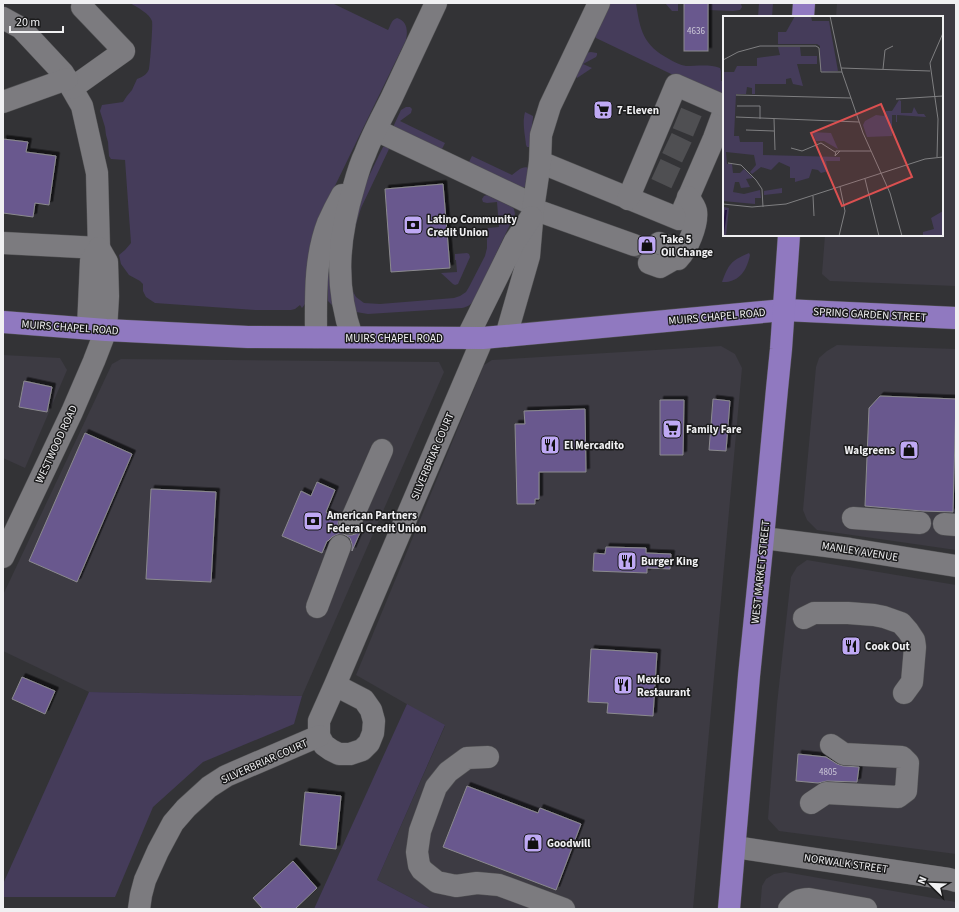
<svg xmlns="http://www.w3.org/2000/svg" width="959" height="912" viewBox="0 0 959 912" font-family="'Source Sans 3',sans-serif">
	<defs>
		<filter id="shadow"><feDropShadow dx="3.5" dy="-3.5" stdDeviation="0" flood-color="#0009"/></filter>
	</defs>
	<rect width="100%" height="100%" fill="#333336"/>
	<g fill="#3d3b43">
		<polygon points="837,3 956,3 956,286 830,281 822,274 825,235 942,235 942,17 836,17"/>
		<polygon points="837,345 956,349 956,550 817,530 807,520 803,510 816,367 819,358 827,351"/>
		<polygon points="721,346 735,354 742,368 693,909 432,909 377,880 445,726 356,675 484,365 492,360"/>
		<polygon points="3,355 60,358 67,370 25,468 3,458"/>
		<polygon points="121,359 439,362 444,372 302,696 89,692 3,651 3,595 112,364"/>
		<polygon points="807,560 956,585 956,854 779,831 768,819 777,704 791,577 797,567"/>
		<polygon points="785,872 956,902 956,909 760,909 762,886 766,879 774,874"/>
	</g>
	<g fill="#453c5a">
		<path d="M130 3H332L388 30C391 25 391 20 397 18 407 21 408 30 406 40L331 194 307 298 305 304 302 308 300 305 295 309 291 310H255L155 303 146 297 143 291V284L140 281 129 275 121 264 119 255 125 250 131 243 125 160 111 159 109 156 108 142 106 135 105 127 100 111 102 105 123 102 127 96 132 90 137 79C142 77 147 75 149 69 150 65 153 25 152 21 150 14 137 7 130 3Z"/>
		<path d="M609 3H636C640 30 643 45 669 59 674 62 680 65 686 66 697 66 710 64 720 68L721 71V81H724V98L715 95 596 38 595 36Z"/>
		<polygon points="665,3 678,3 678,11 672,11"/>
		<polygon points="708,3 739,3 741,4 742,7 740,10 733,11 708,10"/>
		<polygon points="759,3 773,3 772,17 758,17"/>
		<polygon points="591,52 597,53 597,55 596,57 583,64 592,68 577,78 576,76 585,53"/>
		<polygon points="406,107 410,107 412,109 411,113 400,121 445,143 441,151 394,127 394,125 401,110"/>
		<path d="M525 112 533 116V118L529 147H527L526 145C525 135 522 122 525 112Z"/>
		<path d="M386 146 388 147 389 149 361 208 354 231 352 242 351 262 352 290 356 297 364 303 380 304 454 298 460 296 466 292 469 287 485 256 487 248V230L488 228 499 227 497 202 487 203 483 202 482 199 484 196 487 195 512 207 514 209 515 214 475 298C472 304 468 307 462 308L368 314 356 312 345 285 358 199 379 155 383 147Z"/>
		<path d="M472 156 512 175C517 171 523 165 529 168L527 185 523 188 468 164Z"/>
		<polygon points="467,253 469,254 470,257 458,284 455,285 453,284 441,273 457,272 456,260 455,260 455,254"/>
		<path d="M749 253 750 255C747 270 739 283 722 282 729 263 731 261 749 253Z"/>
		<polygon points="329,257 336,303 332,305 328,301 328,277"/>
		<polygon points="89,692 302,696 294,724 203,762 153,807 115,897 3,897 3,884"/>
		<polygon points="407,704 445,725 377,880 432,909 314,909"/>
	</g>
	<g fill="#69598e" stroke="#8b8a8e" filter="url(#shadow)">
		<rect x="684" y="3" width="24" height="48"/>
		<polygon points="3,139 28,142 26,152 56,156 49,205 35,203 33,217 3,213"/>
		<polygon points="443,184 450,268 391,272 385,189"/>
		<polygon points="24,381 52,387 47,412 19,407"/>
		<polygon points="880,396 956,399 953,512 922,511 865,506 869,408"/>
		<polygon points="713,399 730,401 726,451 709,450"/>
		<polygon points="660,400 684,400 683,455 660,455"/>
		<polygon points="585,409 586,472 539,472 539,499 535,499 535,504 517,504 515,424 525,424 524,411"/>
		<polygon points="85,433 132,454 77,582 29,561"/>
		<polygon points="317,482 335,490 326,512 339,518 338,524 340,531 345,535 352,535 358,533 362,528 352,551 352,544 350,538 344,534 338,534 332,537 328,541 327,541 322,553 282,536 301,491 311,496"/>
		<polygon points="151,489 216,492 211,582 146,579"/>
		<polygon points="606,547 646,548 646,553 671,554 670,569 647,568 647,573 593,571 594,553 605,554"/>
		<polygon points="591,649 657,653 653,716 607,713 608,703 588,702"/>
		<polygon points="22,677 55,691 45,714 12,699"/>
		<polygon points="798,754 826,757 837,764 843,766 859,767 857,782 827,781 818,783 796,781"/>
		<polygon points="467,786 538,813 540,808 581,824 556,890 443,847"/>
		<polygon points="305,792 341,796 336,849 300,845"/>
		<polygon points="293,861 317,888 295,909 263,909 253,898"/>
	</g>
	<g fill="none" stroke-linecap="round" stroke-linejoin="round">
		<g stroke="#4f4f52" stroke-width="22" stroke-dasharray="22 11" stroke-linecap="butt">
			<polyline points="677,118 701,128"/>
			<polyline points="667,143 690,154"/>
			<polyline points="656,169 680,180"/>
			<polyline points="634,245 655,253"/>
		</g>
		<defs>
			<g id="minor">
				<polyline points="3,18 21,28 63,73 82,106 97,173 99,248 3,243"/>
				<polyline points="72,88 124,51 82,7"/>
				<polyline points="3,102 67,79"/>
				<polyline points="376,130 534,205"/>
				<polyline points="540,162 679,219 714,138 724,111"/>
				<polyline points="628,199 676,85 724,106"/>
				<polyline points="533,209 634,245"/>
				<polyline points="659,243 669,247 674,259"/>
				<path d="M649 263 660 267 674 259H678C687 250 698 225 696 211 695 206 691 201 688 197"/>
				<polyline points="506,336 529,256 533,209 540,162 541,135 550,106 599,3"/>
				<path d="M316 337C316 300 314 259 328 223 332 214 337 204 342 195"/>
				<path d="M352 337C334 285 338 238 354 186 357 175 360 164 365 154 372 135 382 117 391 99 406 67 421 35 436 3"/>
				<polyline points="467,338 515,241 531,217"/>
				<polyline points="853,518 920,523"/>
				<polyline points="350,523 382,450"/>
				<polyline points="944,524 956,525"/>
				<polyline points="763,538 850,549 956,566"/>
				<polyline points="3,557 72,412 94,361 106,330 108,296 107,262 99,248 91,261 88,328"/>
				<polyline points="317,607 340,546"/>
				<polyline points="804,618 814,613 848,613 874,615 884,617 901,623 908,631 914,640 915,647 912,682 904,693"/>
				<polyline points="335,685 364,700 371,710 374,721 373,733 369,743 362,750 350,754 339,754 331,750 324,745 319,736 319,721 335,685 483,338"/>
				<polyline points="488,757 467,758 448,772 436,787 420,831 417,852 419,865 422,870 437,882 456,886 477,883 499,885 564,909"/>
				<polyline points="811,803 826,793 898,797 906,791 908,763 902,757 844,754 831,745"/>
				<polyline points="735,847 949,879 956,881"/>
				<polyline points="139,909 141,895 145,880 158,851 173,823 186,808 209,787 226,776 319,736"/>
				<path d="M789 909C795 902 799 899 809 899L866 909"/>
			</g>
			<g id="major">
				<polyline points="803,17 804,3"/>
				<polyline points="3,322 106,330 248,337 483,338 784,310 956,318"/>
				<polyline points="729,909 749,676 763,538 777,389 781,349 789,235"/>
			</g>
		</defs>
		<use href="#minor" stroke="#525254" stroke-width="23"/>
		<use href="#major" stroke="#525254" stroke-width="23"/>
		<use href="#minor" stroke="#7c7b7f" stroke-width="22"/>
		<use href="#major" stroke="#9079c0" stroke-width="22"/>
	</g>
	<defs>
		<symbol id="supermarket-square" viewBox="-11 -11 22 22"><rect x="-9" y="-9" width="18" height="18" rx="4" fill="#bfa9f4" stroke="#1b1b1c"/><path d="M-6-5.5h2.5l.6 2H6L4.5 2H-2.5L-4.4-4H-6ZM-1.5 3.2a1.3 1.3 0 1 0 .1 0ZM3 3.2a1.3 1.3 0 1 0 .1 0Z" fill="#111"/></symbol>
		<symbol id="bank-square" viewBox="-11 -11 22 22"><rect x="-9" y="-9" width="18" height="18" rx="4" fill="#bfa9f4" stroke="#1b1b1c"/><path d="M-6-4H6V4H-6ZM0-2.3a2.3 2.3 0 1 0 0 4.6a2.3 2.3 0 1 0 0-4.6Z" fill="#111"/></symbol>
		<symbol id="shop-square" viewBox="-11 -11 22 22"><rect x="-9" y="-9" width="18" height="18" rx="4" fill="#bfa9f4" stroke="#1b1b1c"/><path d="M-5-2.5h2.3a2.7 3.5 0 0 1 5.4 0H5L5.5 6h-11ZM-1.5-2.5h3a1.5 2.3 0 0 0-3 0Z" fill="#111"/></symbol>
		<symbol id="restaurant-square" viewBox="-11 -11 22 22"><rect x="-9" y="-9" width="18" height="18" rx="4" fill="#bfa9f4" stroke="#1b1b1c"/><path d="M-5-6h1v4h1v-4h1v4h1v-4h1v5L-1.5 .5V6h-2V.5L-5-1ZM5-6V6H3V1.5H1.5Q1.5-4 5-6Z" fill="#111"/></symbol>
	</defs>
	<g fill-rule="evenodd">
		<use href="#supermarket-square" x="592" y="99" width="22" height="22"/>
		<use href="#bank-square" x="402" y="214" width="22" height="22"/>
		<use href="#shop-square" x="636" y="234" width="22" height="22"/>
		<use href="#supermarket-square" x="661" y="418" width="22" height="22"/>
		<use href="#restaurant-square" x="539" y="434" width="22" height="22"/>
		<use href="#shop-square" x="898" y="439" width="22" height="22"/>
		<use href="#bank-square" x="302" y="510" width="22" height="22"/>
		<use href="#restaurant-square" x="616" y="550" width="22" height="22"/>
		<use href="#restaurant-square" x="840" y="635" width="22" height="22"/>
		<use href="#restaurant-square" x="612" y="674" width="22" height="22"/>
		<use href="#shop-square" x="522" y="832" width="22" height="22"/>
	</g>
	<g text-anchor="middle" stroke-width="3" stroke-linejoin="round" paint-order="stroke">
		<g font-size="9" fill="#cecad9">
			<text x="696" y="34">4636</text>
			<text x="828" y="775">4805</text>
		</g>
		<g font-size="11" font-weight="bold" fill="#f0f0f2" stroke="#1b1b1c" text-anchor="start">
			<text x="617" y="114">7-Eleven</text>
			<text x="427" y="223">Latino Community<tspan x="427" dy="13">Credit Union</tspan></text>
			<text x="661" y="243">Take 5<tspan x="661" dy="13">Oil Change</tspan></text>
			<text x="686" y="433">Family Fare</text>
			<text x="564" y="449">El Mercadito</text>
			<text x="895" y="454" text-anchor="end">Walgreens</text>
			<text x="327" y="519">American Partners<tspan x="327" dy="13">Federal Credit Union</tspan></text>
			<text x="641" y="565">Burger King</text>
			<text x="865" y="650">Cook Out</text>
			<text x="637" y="683">Mexico<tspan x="637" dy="13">Restaurant</tspan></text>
			<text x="547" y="847">Goodwill</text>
		</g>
		<g font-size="11" fill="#f0f0f2" stroke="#1b1b1c">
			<text transform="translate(870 314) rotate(3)" y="4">SPRING GARDEN STREET</text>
			<text transform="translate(717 316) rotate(-5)" y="4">MUIRS CHAPEL ROAD</text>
			<text transform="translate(70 327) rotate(4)" y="4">MUIRS CHAPEL ROAD</text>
			<text x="394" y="342">MUIRS CHAPEL ROAD</text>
			<text transform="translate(56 444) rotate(-65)" y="4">WESTWOOD ROAD</text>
			<text transform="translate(432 456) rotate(-67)" y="4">SILVERBRIAR COURT</text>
			<text transform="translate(860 551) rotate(9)" y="4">MANLEY AVENUE</text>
			<text transform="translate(760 572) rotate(-84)" y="4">WEST MARKET STREET</text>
			<text transform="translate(264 761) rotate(-24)" y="4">SILVERBRIAR COURT</text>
			<text transform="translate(846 863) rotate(8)" y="4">NORWALK STREET</text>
		</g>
	</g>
	<g transform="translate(723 16)">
		<rect width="220" height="220" fill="#333336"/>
		<path d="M72 0H88L89 5H106L115 55 100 56 97 53V30L94 28H55V16H63ZM55 31H77L78 40H94V48H74L80 70 70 68 68 62 63 63V68H32V78H29V72L24 71 23 78H13L11 120H16L17 126H40V139L117 141V145H103L105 155 98 157 95 154 89 153 86 162 72 166V162H67V151L56 146 48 154 38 151 29 158 27 156 33 149 31 139 3 136 4 148H9L10 157H17L21 153 30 162 23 163 27 171 18 172 16 166H12L10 176 21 178 37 174 38 182H32V188L0 185V56H11L14 50H34V42L57 39ZM176 84 178 85V97H189L191 91 195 98H201L203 101 174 99V106H173V99H169V120L144 121 140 109 142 105 153 99 161 100 163 95H169ZM89 116 108 117 115 133 101 125H93ZM59 172V177L41 179V175ZM1 191 6 192 3 220H0ZM220 195V220H200V216L211 213 208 202Z" fill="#453c5a"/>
		<path fill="none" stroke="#241240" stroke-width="2" d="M0 218 3 194"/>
		<path fill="none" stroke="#7f7f81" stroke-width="1" d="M107 0 119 56 140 117 167 177 179 220M0 44 15 36 37 30H93L96 32 98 56H119M118 52 207 55M160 53 162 34 170 30M13 79 128 82M173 83 220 80M14 90H37V103M13 101 136 106M51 103 52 134M23 114 51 115M68 132 79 135 98 127 112 136M117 135 112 140 113 135H148M214 141 215 103 207 47 220 17M5 147 18 149 33 164 39 173 40 191M142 163 156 220M90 180 91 200M0 188 29 191 63 188 202 143 220 141M116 220 122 195 117 171"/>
		<path fill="#db5050" fill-opacity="0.15" stroke="#db5050" stroke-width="2" d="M158 88 189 161 119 190 88 117Z"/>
		<rect width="220" height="220" fill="none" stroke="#f0f0f2" stroke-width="2"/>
	</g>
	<rect width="959" height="912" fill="none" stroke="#f0f0f2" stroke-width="8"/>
	<g transform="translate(931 884) rotate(293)" stroke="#1b1b1c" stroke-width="3" paint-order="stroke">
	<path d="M0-3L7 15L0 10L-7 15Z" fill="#f0f0f2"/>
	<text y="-6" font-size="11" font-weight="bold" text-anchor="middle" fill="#f0f0f2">N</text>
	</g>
	<path d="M10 26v6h53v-6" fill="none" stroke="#f0f0f2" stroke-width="2"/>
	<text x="16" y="26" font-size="12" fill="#f0f0f2" stroke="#1b1b1c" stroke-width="3" paint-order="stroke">20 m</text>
</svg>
